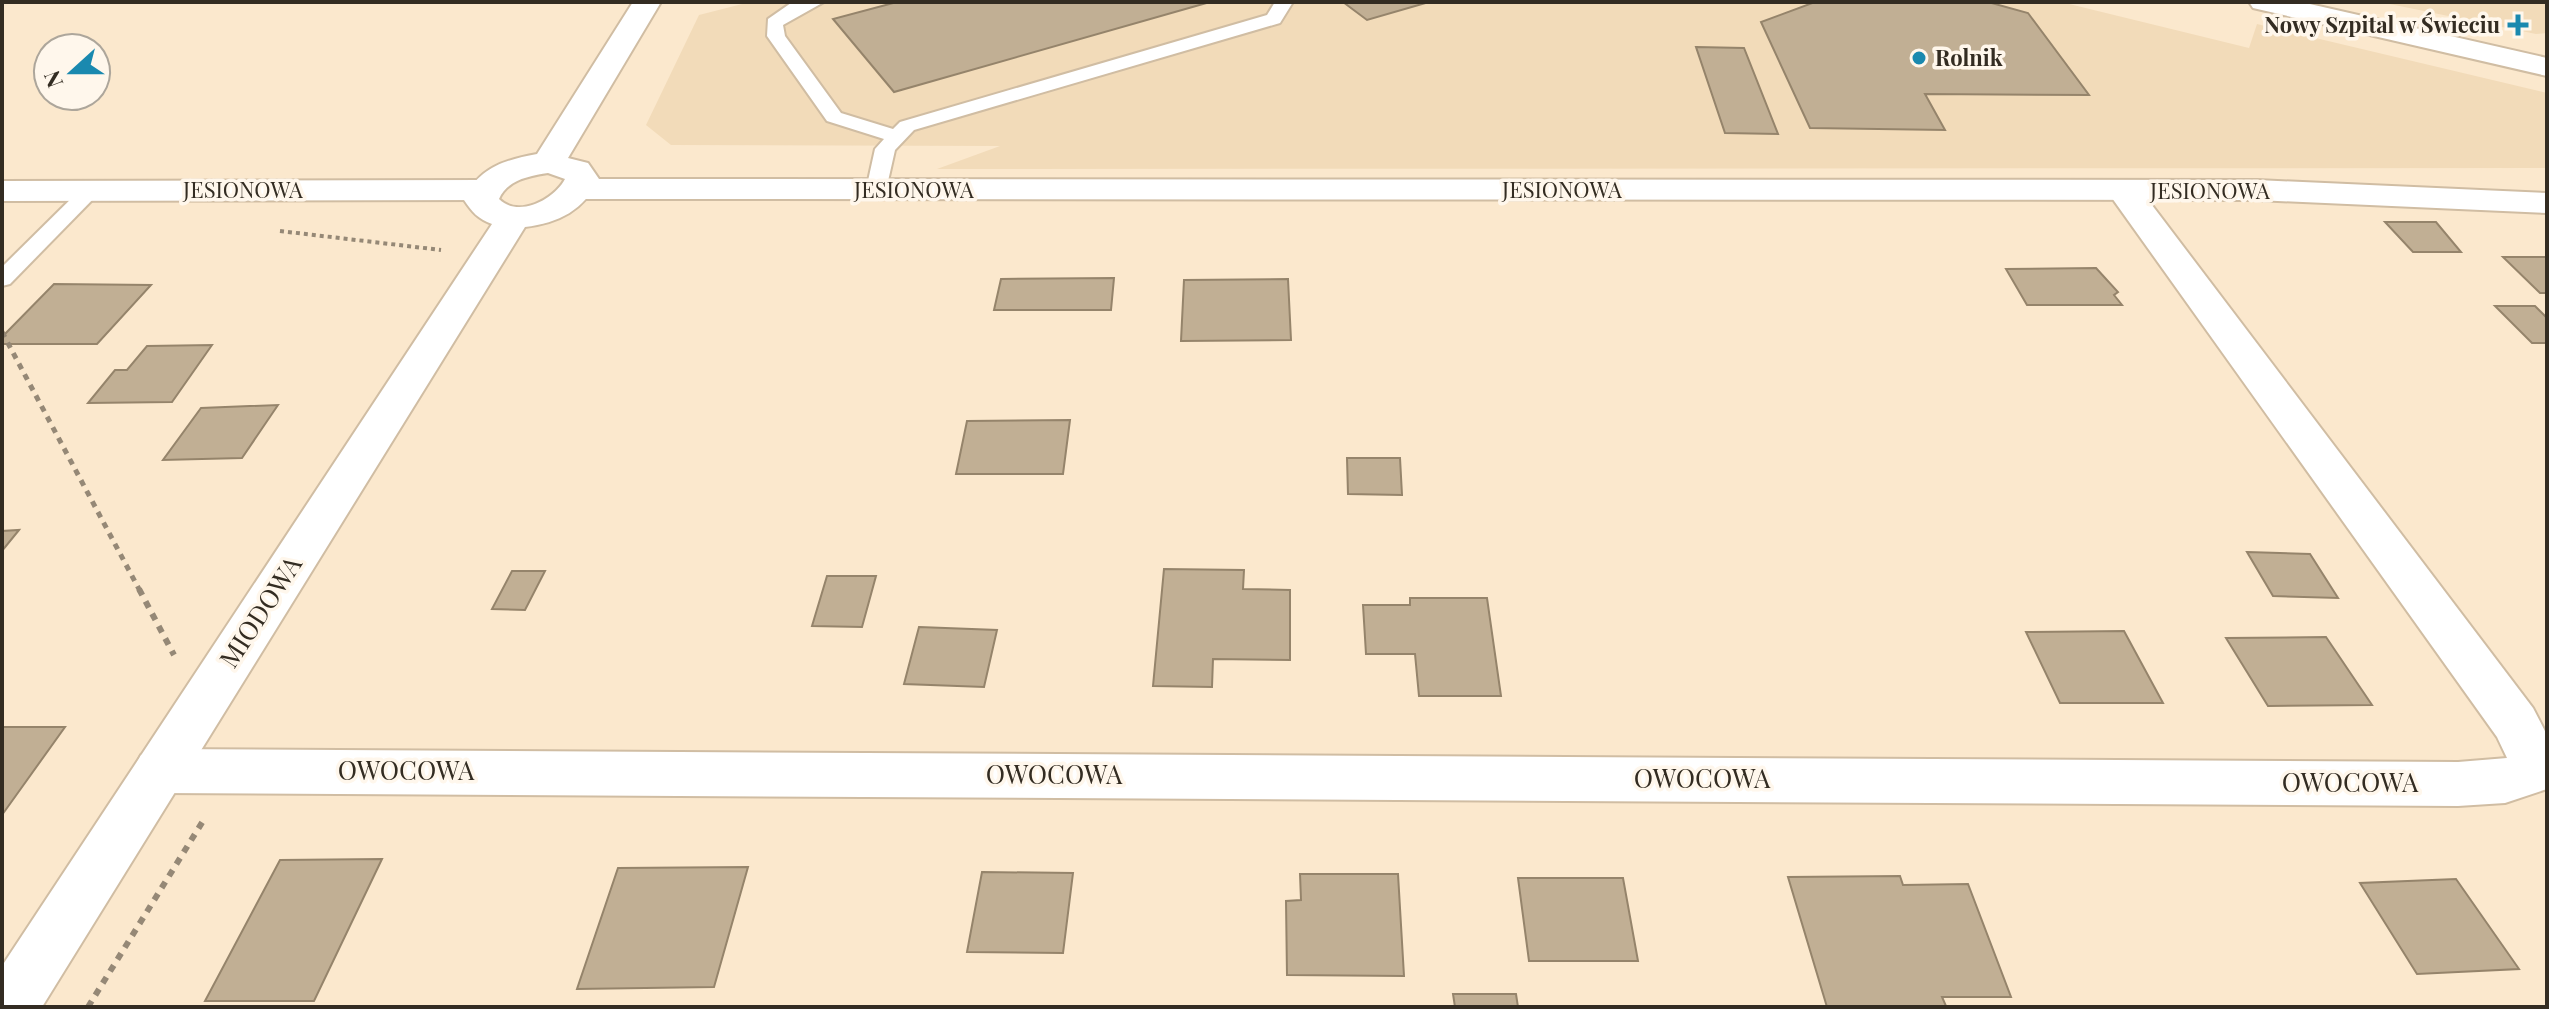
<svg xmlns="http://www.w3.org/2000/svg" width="2549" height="1009" viewBox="0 0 2549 1009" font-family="'Playfair Display',serif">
	<rect width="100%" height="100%" fill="#fbe8cd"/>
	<g fill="#f2dbb9">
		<polygon points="750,2 2061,2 2249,48 2257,24 2547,93 2547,168 937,169 1000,146 671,145 646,125 699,15"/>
		<polygon points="2380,2 2547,2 2547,33 2536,34"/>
	</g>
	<g fill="#c1af94" stroke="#95846b" stroke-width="2">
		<polygon points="897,2 1210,2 894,92 833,19"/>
		<polygon points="1343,2 1429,2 1367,20"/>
		<polygon points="1815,2 1988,2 2028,13 2089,95 1925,94 1945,130 1810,128 1761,22"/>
		<polygon points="1696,47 1744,48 1778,134 1725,133"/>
		<polygon points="2385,222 2436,222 2461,252 2413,252"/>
		<polygon points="2503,257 2547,257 2547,293 2540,293"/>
		<polygon points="2096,268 2118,292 2114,295 2122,305 2027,305 2006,269"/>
		<polygon points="1114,278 1111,310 994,310 1001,279"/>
		<polygon points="1288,279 1291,340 1181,341 1184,280"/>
		<polygon points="54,284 151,285 97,344 2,344 2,337"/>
		<polygon points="2495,306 2535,306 2547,318 2547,343 2532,343"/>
		<polygon points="212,345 172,402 88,403 115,370 127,370 147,346"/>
		<polygon points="278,405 242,458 163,460 201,408"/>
		<polygon points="1070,420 1063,474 956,474 967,421"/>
		<polygon points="1347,458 1400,458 1402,495 1348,494"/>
		<polygon points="19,530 2,551 2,531"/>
		<polygon points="2247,552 2310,554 2338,598 2273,596"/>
		<polygon points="1164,569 1244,570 1243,589 1290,590 1290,660 1213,659 1212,687 1153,686"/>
		<polygon points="512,571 545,571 525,610 492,609"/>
		<polygon points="827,576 876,576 862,627 812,626"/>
		<polygon points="1410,598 1487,598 1501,696 1419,696 1415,654 1366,654 1363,605 1410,605"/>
		<polygon points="919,627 997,630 984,687 904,684"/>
		<polygon points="2124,631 2163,703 2060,703 2026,632"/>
		<polygon points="2326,637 2372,705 2268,706 2226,638"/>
		<polygon points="2,727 65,727 2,815"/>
		<polygon points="382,859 314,1001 205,1001 280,860"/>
		<polygon points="748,867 714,987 577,989 618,868"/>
		<polygon points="982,872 1073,873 1063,953 967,952"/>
		<polygon points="1300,874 1398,874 1404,976 1287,975 1286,901 1301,900"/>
		<polygon points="1900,876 1903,885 1968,884 2011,997 1942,997 1946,1006 1827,1007 1788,877"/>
		<polygon points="1518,878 1623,878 1638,961 1529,961"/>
		<polygon points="2456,879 2519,969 2417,974 2360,883"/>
		<polygon points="1453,994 1516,994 1518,1007 1455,1007"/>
	</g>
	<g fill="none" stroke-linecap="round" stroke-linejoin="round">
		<defs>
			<g id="service">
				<polygon points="824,2 783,25 785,36 841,113 893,129 900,122 1267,15 1275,2 1293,2 1280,23 914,130 895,150 886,190 876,196 866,190 875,149 884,139 827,121 767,36 768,19 791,3"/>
				<polygon points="91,184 98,186 101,190 98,194 10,284 2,286 2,267 84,186"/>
			</g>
			<polygon id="minor" points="2124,181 2136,184 2533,708 2547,735 2547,789 2505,803 2458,806 159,793 141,787 133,771 141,755 159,749 2458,762 2507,758 2497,737 2107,191 2112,184"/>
			<g id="tertiary">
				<polygon points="2249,2 2301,2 2547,58 2547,76 2253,8"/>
				<polygon points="579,179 2257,180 2547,193 2547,213 2257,200 579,199 567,196 562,189 567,182"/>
				<polygon points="484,180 496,183 501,190 496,197 484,200 2,201 2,181"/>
			</g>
			<path id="secondary" d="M633 2H661L568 158 588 163 599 179C584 210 559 223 525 227L42 1007H2V966L492 224C478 219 472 212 464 200 478 168 504 160 537 154ZM548 173 565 179C554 200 518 218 499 199 507 180 529 176 548 173Z"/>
		</defs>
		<use href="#service" stroke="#d0bda3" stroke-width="4"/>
		<use href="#minor" stroke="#d0bda3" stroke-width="4"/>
		<use href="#tertiary" stroke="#d0bda3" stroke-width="4"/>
		<use href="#secondary" stroke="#d0bda3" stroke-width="4"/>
		<polyline stroke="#958876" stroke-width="4" stroke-dasharray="4 4" stroke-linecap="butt" points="280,231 441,250"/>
		<polyline stroke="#958876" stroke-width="5" stroke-dasharray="6 6" stroke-linecap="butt" points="2,332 140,591"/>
		<g stroke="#958876" stroke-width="6" stroke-dasharray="7 7" stroke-linecap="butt">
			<polyline points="139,589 174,655"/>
			<polyline points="88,1007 203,821"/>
		</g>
		<use href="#service" fill="#fff" fill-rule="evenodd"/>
		<use href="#minor" fill="#fff" fill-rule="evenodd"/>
		<use href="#tertiary" fill="#fff" fill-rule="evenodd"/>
		<use href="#secondary" fill="#fff" fill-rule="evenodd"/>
	</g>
	<g fill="#1a89af" stroke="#fff7ec" stroke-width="3">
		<path d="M2514 13h8v8h8v8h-8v8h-8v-8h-8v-8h8z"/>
		<circle cx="1919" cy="58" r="8"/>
	</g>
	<g text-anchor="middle" stroke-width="7" stroke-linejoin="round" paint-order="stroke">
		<g font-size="22" font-weight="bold" fill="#332c22" stroke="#fff7ec" text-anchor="end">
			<text x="2500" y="33">Nowy Szpital w Świeciu</text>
			<text x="1935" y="66" text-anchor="start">Rolnik</text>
		</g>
		<g font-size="22" fill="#332c22" stroke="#fff7ec">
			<text x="243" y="198">JESIONOWA</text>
			<text x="914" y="198">JESIONOWA</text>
			<text x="1562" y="198">JESIONOWA</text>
			<text x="2210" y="199">JESIONOWA</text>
		</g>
		<g font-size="26" fill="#332c22" stroke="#fff7ec">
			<text transform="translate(261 612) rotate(-57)" y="9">MIODOWA</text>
			<text x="406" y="780">OWOCOWA</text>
			<text x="1054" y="784">OWOCOWA</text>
			<text x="1702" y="788">OWOCOWA</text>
			<text x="2350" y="792">OWOCOWA</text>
		</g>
	</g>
	<rect width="2549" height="1009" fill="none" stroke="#332c22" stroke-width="8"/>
	<g transform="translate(72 72) rotate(249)"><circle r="38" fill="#fff7ec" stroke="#ada69b" stroke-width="2"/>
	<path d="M0-6L14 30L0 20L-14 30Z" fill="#1a89af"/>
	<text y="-12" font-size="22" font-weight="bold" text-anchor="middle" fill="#332c22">N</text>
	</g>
</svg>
